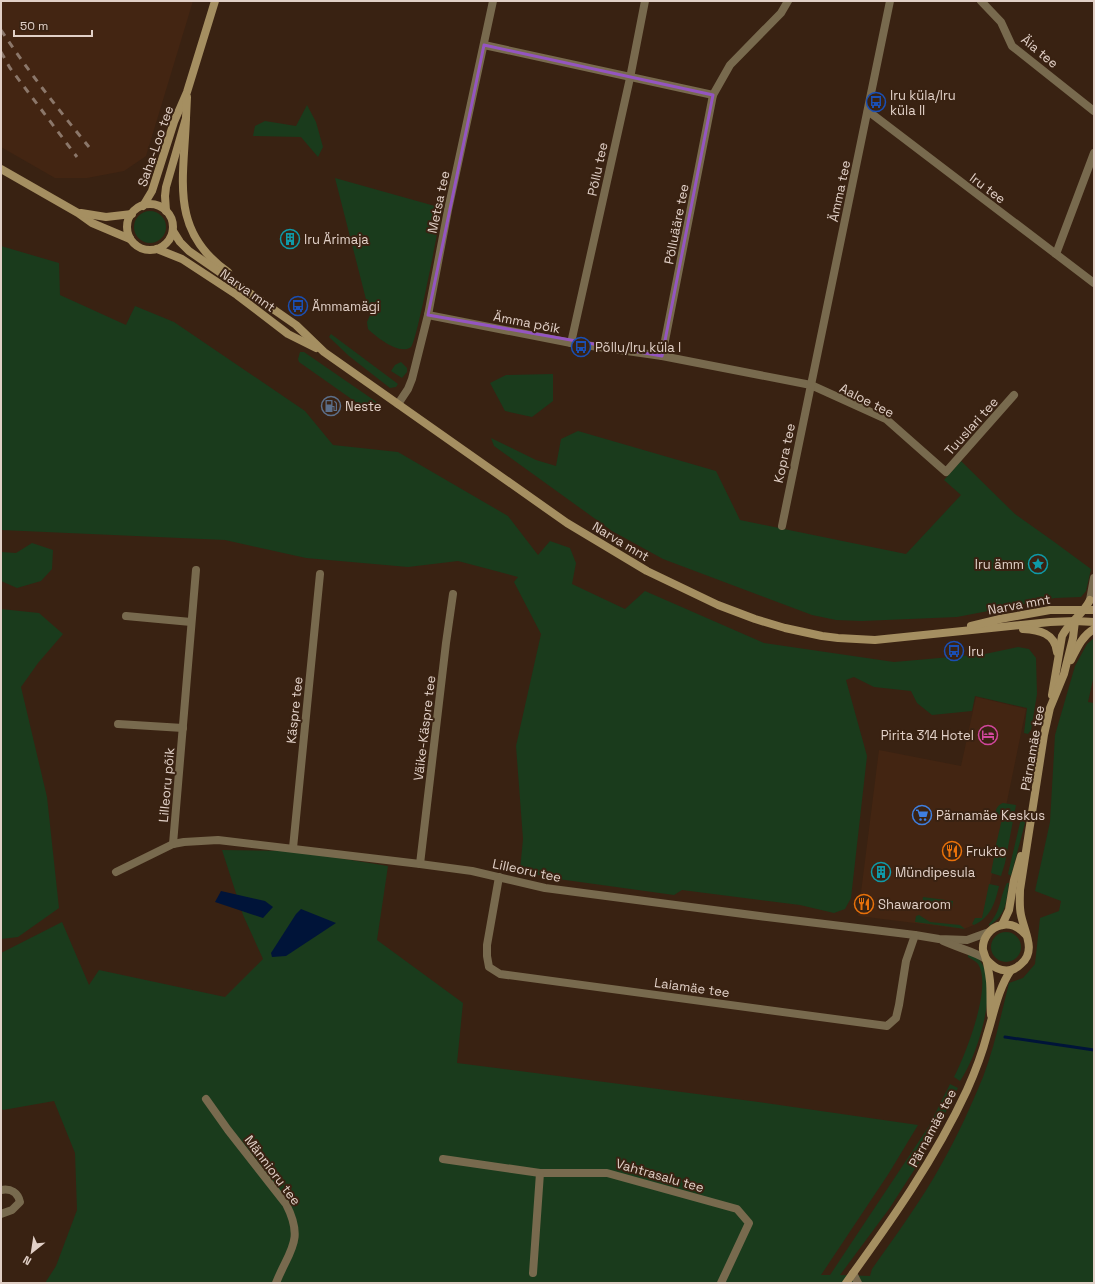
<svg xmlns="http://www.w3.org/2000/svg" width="1095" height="1284" viewBox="0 0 1095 1284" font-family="'Space Grotesk',sans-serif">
	<rect width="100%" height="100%" fill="#392212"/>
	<g fill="#432512">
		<polygon points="1,1 193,1 146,156 124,171 87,178 55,178 1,147"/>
		<polygon points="976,697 1026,709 983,918 974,925 964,929 858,916 879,750 961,766"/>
	</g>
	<g fill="#1a3b1c">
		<polygon points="307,105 316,122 323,147 318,157 301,137 253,136 255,126 265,121 296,126"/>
		<path d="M335 178 442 208C439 225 417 341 411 347 400 356 375 336 368 329L367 322 370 315Z"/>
		<circle cx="150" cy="227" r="16"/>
		<polygon points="1,246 59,263 60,295 126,325 135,306 174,322 305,411 333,445 398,452 508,516 538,555 550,541 570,548 576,563 572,584 625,609 645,591 764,643 894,662 985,654 1018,647 1029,649 1036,658 1037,694 1031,730 1028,734 1024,733 1027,708 975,696 972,711 932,715 917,703 911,691 874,687 854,677 846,680 867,756 851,898 845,909 834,913 800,905 682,890 674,895 551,878 520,870 523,839 516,746 541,634 514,582 518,577 458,561 408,567 306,558 225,540 1,530"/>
		<polygon points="331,334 398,384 396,387 390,388 349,356 329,337"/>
		<polygon points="300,352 304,352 378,403 377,408 373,409 360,405 299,362 298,359"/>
		<polygon points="401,362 407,368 407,372 402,378 391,371 395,365"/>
		<polygon points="553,374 553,401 532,417 505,411 490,383 506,375"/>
		<polygon points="578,431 716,471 740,520 906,554 961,495 944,480 961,461 1015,514 1053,541 1091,569 1086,591 1081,597 1055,598 957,617 862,621 836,620 812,615 663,559 612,531 494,446 491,438 536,460 556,466 561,439"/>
		<polygon points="32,543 53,550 52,569 41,581 17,588 1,581 1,552 16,553"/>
		<polygon points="1,609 39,613 63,634 38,663 21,687 47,797 59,908 18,937 1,939"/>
		<path d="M1094 638V675L1088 702 1094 703V1283H45L56 1266 77 1210 75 1153 54 1101 3 1110 1 1108V953L62 922 89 985 99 970 225 997 263 959 243 915 222 850 295 851 388 866 377 940 463 1003 457 1063 751 1101 918 1125 889 1173 821 1275H830L929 1126 950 1084 958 1088 925 1153 889 1209 840 1275 870 1276 872 1269C896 1235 921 1201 941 1165 957 1137 971 1106 983 1077 995 1046 1001 1014 1009 983L1023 978 1035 964 1040 918 1059 911 1061 901 1035 891 1050 822 1055 735 1075 666 1087 644Z"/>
		<path d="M1003 803 1016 805 1005 863 1001 876 991 873 994 857 988 856 987 854 989 852 994 853 1003 815 996 814C995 809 998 805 1003 803Z"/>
		<polygon points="1023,810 1025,818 1025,823 1011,876 1008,874"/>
		<path d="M1007 883H1009C1006 902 1007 914 989 926V924C1002 910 999 898 1007 883Z"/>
		<path d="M989 884 999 886C995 903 991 917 974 925L972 924 975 918H982Z"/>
		<polygon points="923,897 953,901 952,908 922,905"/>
		<polygon points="919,915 930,922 960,925 965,929 915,922 916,916"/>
		<circle cx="1006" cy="947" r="15"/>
		<path d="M968 954C973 956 978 957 981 962 999 988 977 1057 960 1081L954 1077C965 1056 993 986 978 964 976 961 971 959 968 957Z"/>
	</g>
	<g fill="#001439">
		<polygon points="221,891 265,901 273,907 263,918 215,902"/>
		<polygon points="301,909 336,923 286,956 272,957 271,953 296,914"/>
	</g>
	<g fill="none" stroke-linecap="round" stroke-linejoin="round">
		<polyline stroke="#001439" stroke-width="3" points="1005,1037 1094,1050"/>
		<g stroke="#786a4e" stroke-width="8">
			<polyline points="981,1 1001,22 1012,46 1094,111"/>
			<polyline points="484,45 713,95"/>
			<polyline points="868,111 1094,283"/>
			<polyline points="1056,254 1094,153"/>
			<polyline points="428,315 571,343 662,356 811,385 886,419 946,472 1014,395"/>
			<polyline points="571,343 630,78 645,1"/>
			<polyline points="662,356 713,95 730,65 781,13 788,1"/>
			<polyline points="398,404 408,389 412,379 428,315 448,210 493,1"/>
			<polyline points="782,526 890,1"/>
			<polyline points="1090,600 1094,578"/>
			<polyline points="126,616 191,622"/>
			<polyline points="118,724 183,728"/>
			<polyline points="173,844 196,570"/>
			<polyline points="293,848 320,574"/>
			<polyline points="420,864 446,643 453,594"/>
			<polyline points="116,872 173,844 184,842 218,840 420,864 472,871 545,888 767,917 915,935 939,939 967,940 989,932"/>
			<polyline points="499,877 487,945 487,956 489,967 500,974 887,1026 896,1018 899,1005 906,961 915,935"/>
			<path d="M943 941C958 948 973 951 986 959"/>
			<path d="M206 1099 228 1130 286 1204C305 1241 289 1250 276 1283"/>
			<polyline points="443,1159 540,1173 607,1173 737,1209 749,1223 721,1283"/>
			<path d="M1 1190C11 1188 18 1193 20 1202L12 1210 1 1214"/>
			<polyline points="533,1273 540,1173"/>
			<polyline points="853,1273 858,1283"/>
		</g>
		<g stroke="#a58f61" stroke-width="8">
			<path d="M186 118C184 179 169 231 228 272"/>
			<polyline points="1,169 78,213 92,223 130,239"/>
			<circle cx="150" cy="227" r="23"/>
			<polyline points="143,206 152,191 174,122 187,92 215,1"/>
			<polyline points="166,211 165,196 166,187 186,118 187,97"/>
			<polyline points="81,213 106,217 132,214"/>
			<polyline points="173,231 180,242 189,251 296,325 324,352 567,523 647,571 718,605 755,619 785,628 822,636 838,638 875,640 1050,622 1075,621 1094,622"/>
			<polyline points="157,249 182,259 237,295 288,334 316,348"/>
			<polyline points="971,626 1000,619 1050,610 1094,610"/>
			<path d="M1023 629C1039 630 1055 633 1057 652"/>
			<path d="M1071 660C1077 648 1082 636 1094 629"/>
			<path d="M1052 695 1062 636C1069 622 1082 616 1090 600"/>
			<polyline points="1002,925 1009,910 1014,880 1021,856"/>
			<path d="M986 959C993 967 1000 972 1011 970 1015 969 1018 967 1021 964 1037 951 1024 931 1021 915 1019 906 1020 898 1020 890L1044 735 1050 708 1064 674 1073 638 1075 621"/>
			<path d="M991 1015C990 1004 991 992 990 981 989 973 988 966 986 959 985 956 984 953 983 950 982 939 990 927 1002 925 1012 923 1020 928 1026 935"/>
			<path d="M846 1283C891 1221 935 1159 967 1090 975 1072 982 1054 987 1035 994 1013 998 989 1011 970"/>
		</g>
		<g stroke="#8b776a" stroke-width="3" stroke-dasharray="7 7" stroke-linecap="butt">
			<path d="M1 30C28 71 58 109 89 147"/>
			<polyline points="1,52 10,68 77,157"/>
		</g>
	</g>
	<path fill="none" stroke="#9455c1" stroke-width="3" stroke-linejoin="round" d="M484 45 713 95 662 356 428 315Z"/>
	<defs>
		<symbol id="bus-ring" viewBox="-11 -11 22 22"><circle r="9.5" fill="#392212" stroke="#1a4fb4" stroke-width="1.5"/><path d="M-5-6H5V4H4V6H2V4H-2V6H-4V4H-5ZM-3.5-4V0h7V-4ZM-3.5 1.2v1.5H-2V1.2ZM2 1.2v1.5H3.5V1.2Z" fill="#1a4fb4"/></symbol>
		<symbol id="building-ring" viewBox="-11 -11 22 22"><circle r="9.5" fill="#392212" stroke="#0f9aa8" stroke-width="1.5"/><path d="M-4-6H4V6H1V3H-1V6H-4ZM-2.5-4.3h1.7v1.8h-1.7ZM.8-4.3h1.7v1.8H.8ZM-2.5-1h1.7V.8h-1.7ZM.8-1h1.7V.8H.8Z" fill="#0f9aa8"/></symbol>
		<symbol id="fuel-ring" viewBox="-11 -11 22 22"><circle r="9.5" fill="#392212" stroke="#5c6f8a" stroke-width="1.5"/><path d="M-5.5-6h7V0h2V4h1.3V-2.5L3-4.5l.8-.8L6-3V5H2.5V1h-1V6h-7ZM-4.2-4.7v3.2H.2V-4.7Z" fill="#5c6f8a"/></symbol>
		<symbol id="sight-ring" viewBox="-11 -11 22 22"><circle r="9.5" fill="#392212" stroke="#0f9aa8" stroke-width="1.5"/><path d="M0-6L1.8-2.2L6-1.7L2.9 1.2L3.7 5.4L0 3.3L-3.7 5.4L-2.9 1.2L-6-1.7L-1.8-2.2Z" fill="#0f9aa8"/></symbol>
		<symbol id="hotel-ring" viewBox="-11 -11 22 22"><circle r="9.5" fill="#392212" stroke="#d1479c" stroke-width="1.5"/><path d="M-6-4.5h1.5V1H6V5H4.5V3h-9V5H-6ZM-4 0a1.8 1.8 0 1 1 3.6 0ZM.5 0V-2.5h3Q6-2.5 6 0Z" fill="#d1479c"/></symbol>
		<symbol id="supermarket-ring" viewBox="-11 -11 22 22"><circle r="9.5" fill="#392212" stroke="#3f7fe0" stroke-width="1.5"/><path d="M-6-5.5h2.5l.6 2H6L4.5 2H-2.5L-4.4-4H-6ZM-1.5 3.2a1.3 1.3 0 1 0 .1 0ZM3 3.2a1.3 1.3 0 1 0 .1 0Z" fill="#3f7fe0"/></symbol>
		<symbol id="restaurant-ring" viewBox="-11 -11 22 22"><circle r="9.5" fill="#392212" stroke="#e8710a" stroke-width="1.5"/><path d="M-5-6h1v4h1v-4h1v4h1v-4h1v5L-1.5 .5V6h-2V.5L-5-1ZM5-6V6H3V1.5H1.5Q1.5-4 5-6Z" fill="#e8710a"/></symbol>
	</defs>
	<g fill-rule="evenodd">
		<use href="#bus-ring" x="865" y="91" width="22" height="22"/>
		<use href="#building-ring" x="279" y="228" width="22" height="22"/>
		<use href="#bus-ring" x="287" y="295" width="22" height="22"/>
		<use href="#bus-ring" x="570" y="336" width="22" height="22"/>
		<use href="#fuel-ring" x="320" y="395" width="22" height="22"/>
		<use href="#sight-ring" x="1027" y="553" width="22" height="22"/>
		<use href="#bus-ring" x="943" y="640" width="22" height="22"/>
		<use href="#hotel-ring" x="977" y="724" width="22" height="22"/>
		<use href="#supermarket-ring" x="911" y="804" width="22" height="22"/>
		<use href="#restaurant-ring" x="941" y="840" width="22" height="22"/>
		<use href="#building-ring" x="870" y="861" width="22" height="22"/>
		<use href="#restaurant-ring" x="853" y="893" width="22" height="22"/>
	</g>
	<g text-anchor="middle" stroke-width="4" stroke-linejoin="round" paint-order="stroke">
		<g font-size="13" fill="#e1d0c7" stroke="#392212">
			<text transform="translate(1040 51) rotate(40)" y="5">Äia tee</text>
			<text transform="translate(155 146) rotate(-71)" y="5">Saha-Loo tee</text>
			<text transform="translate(597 169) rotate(-78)" y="5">Põllu tee</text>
			<text transform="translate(988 188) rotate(37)" y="5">Iru tee</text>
			<text transform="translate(839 191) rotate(-78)" y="5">Ämma tee</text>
			<text transform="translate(438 202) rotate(-78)" y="5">Metsa tee</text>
			<text transform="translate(676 224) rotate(-79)" y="5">Põlluääre tee</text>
			<text transform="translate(248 290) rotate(35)" y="5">Narva mnt</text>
			<text transform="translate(527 322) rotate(11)" y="5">Ämma põik</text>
			<text transform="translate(867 400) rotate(27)" y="5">Aaloe tee</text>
			<text transform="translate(971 426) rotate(-48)" y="5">Tuuslari tee</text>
			<text transform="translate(784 453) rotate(-78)" y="5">Kopra tee</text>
			<text transform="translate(621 541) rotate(31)" y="5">Narva mnt</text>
			<text transform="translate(1019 604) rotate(-10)" y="5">Narva mnt</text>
			<text transform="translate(294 710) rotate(-84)" y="5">Käspre tee</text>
			<text transform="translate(424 728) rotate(-83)" y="5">Väike-Käspre tee</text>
			<text transform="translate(1032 748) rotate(-80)" y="5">Pärnamäe tee</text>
			<text transform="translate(166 785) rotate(-85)" y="5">Lilleoru põik</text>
			<text transform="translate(527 870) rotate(12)" y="5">Lilleoru tee</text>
			<text transform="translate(692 987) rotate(8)" y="5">Laiamäe tee</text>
			<text transform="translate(932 1128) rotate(-62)" y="5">Pärnamäe tee</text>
			<text transform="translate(273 1170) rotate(53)" y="5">Männioru tee</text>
			<text transform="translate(660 1175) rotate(16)" y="5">Vahtrasalu tee</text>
		</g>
		<g font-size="13" fill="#e1d0c7" stroke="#392212" text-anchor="start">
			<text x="890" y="100">Iru küla/Iru<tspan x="890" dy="15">küla II</tspan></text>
			<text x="304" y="244">Iru Ärimaja</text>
			<text x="312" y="311">Ämmamägi</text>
			<text x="595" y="352">Põllu/Iru küla I</text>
			<text x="345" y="411">Neste</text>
			<text x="1024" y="569" text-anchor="end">Iru ämm</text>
			<text x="968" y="656">Iru</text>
			<text x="974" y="740" text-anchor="end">Pirita 314 Hotel</text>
			<text x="936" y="820">Pärnamäe Keskus</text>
			<text x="966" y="856">Frukto</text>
			<text x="895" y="877">Mündipesula</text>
			<text x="878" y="909">Shawaroom</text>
		</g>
	</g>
	<rect width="1095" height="1284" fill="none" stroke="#e1d0c7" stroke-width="4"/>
	<g transform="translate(32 1252) rotate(210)" stroke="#392212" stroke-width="3" paint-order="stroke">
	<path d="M0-3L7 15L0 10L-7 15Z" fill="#e1d0c7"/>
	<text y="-6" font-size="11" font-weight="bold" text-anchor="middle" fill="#e1d0c7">N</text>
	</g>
	<path d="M14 30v6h78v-6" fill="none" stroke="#e1d0c7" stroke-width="2"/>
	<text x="20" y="30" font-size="12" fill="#e1d0c7" stroke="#392212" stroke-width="3" paint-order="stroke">50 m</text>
</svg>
